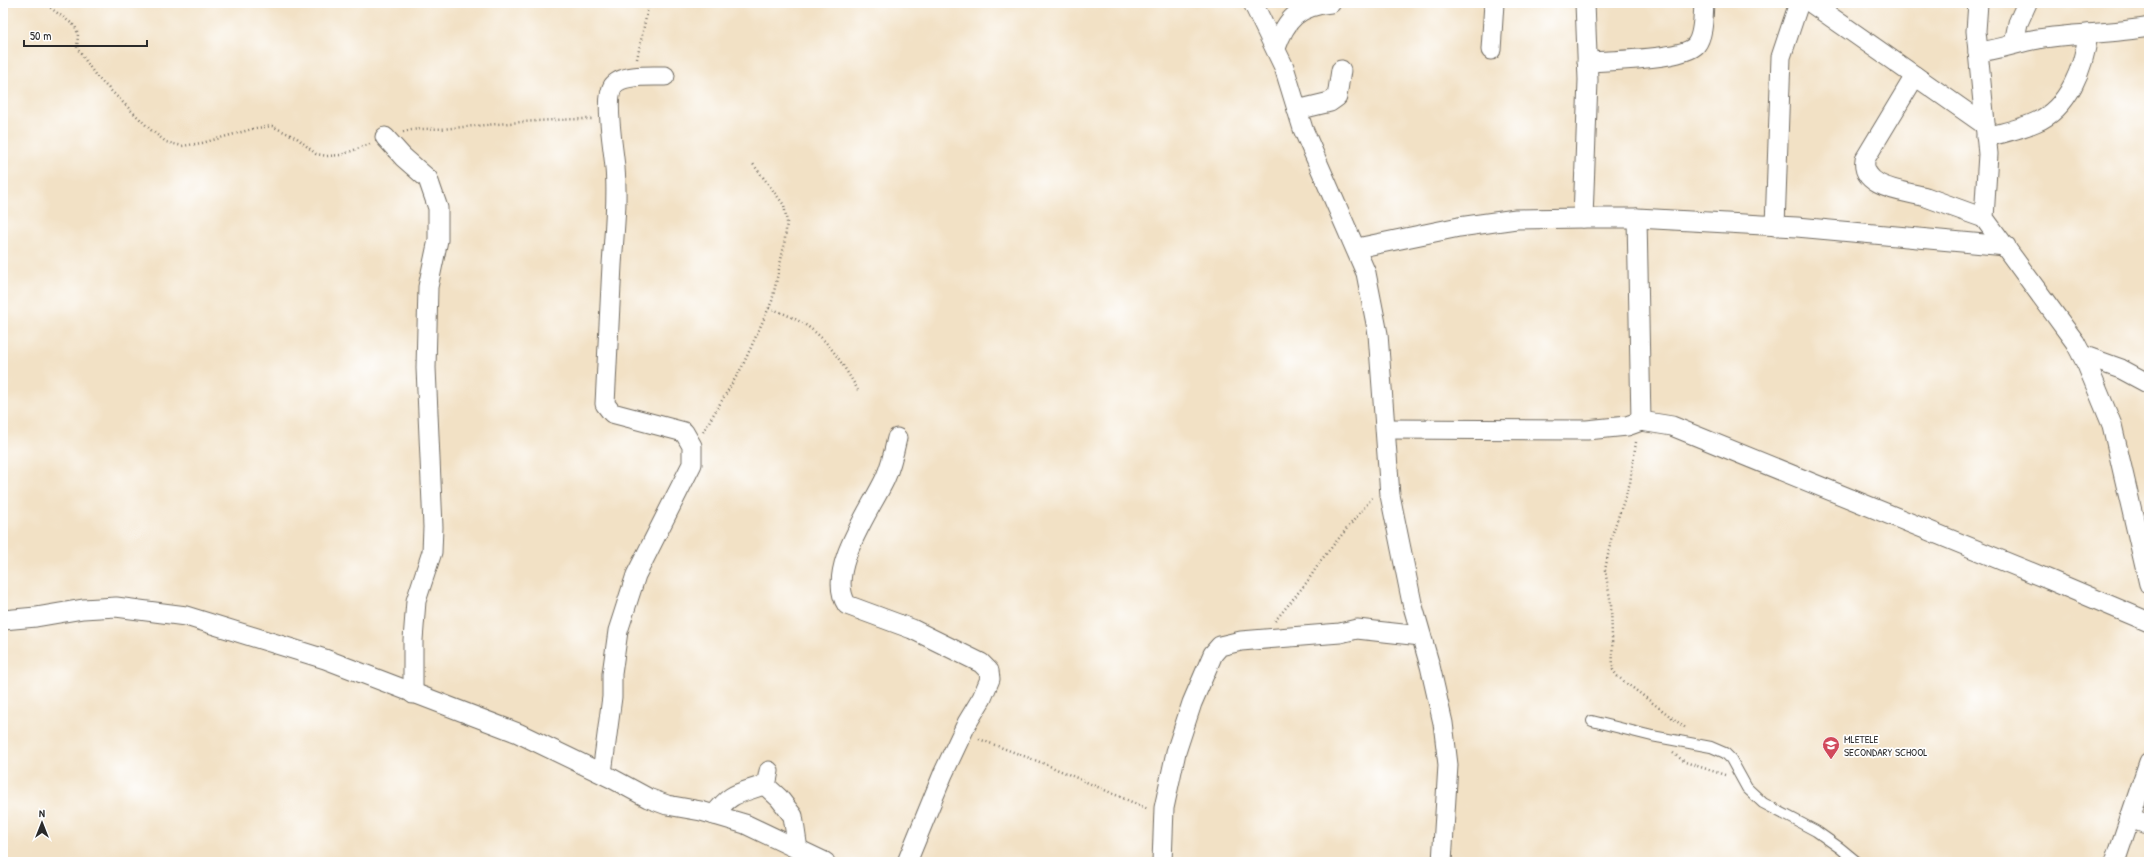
<svg xmlns="http://www.w3.org/2000/svg" width="2152" height="865" viewBox="0 0 2152 865" font-family="'Patrick Hand',sans-serif">
	<rect width="100%" height="100%" fill="#fff"/>
	<filter id="ink" filterUnits="userSpaceOnUse"><feTurbulence type="fractalNoise" baseFrequency=".025" numOctaves="2"/><feDisplacementMap in="SourceGraphic" scale="8" xChannelSelector="R" yChannelSelector="G"/><feConvolveMatrix kernelMatrix="1 2 1 2 8 2 1 2 1" color-interpolation-filters="sRGB"/></filter>
	<filter id="wash" filterUnits="userSpaceOnUse"><feTurbulence type="fractalNoise" baseFrequency=".012" numOctaves="4" result="noise"/><feDisplacementMap in="SourceGraphic" scale="16" xChannelSelector="R" yChannelSelector="G"/><feGaussianBlur stdDeviation="0.9" result="paint"/><feColorMatrix in="noise" values="0 0 0 0 0 0 0 0 0 0 0 0 0 0 0 0 0 1.4 0 .05"/><feComposite in="paint" operator="in"/></filter>
	<g filter="url(#wash)">
		<rect width="100%" height="100%" fill="#f2e1c5"/>
	</g>
	<g filter="url(#ink)">
		<g fill="none" stroke-linecap="round" stroke-linejoin="round">
			<defs>
				<polyline id="service" points="1592,721 1652,736 1711,747 1725,753 1731,759 1747,788 1763,803 1816,831 1840,848 1857,862"/>
				<g id="minor">
					<polyline points="1253,3 1284,67 1303,129 1366,273 1378,334 1390,495 1412,603 1430,666 1443,723 1448,765 1442,862"/>
					<polyline points="1811,3 1985,125"/>
					<polyline points="1978,3 1976,31 1988,154 1984,218 2075,342 2087,365 2112,425 2149,584"/>
					<polyline points="2014,43 2018,23 2027,3"/>
					<path d="M1276 48C1286 19 1298 6 1331 3"/>
					<polyline points="1491,50 1494,3"/>
					<path d="M1978 52C1999 50 2018 42 2038 39 2075 33 2112 34 2149 27"/>
					<path d="M1587 62C1607 61 1685 59 1696 45 1704 35 1703 15 1704 3"/>
					<path d="M1915 76 1865 159C1860 189 1906 191 1926 197 1945 204 1964 211 1984 218"/>
					<polyline points="1297,110 1330,102 1337,97 1341,70"/>
					<polyline points="385,137 403,157 428,179 438,208 438,240 428,287 426,368 433,527 432,552 416,601 413,640 413,694"/>
					<path d="M1986 137C2003 133 2020 129 2036 122 2069 108 2084 67 2088 34"/>
					<polyline points="1583,218 1588,80 1585,3"/>
					<polyline points="1637,218 1641,421"/>
					<polyline points="1775,226 1781,57 1799,3"/>
					<polyline points="1357,248 1459,227 1516,219 1583,218 1637,218 1797,227 2006,246"/>
					<polyline points="2082,355 2121,369 2149,384"/>
					<polyline points="1386,429 1587,430 1627,426 1641,421 1672,426 2050,580 2149,622"/>
					<path d="M897 438C894 452 891 466 885 479 870 511 825 572 847 605L912 629 981 663 989 671 990 679 982 698 967 723 943 774 907 862"/>
					<polyline points="3,620 36,617 83,609 116,607 186,616 325,659 518,733 611,778 648,798 667,805 701,811 745,824 825,862"/>
					<polyline points="769,771 766,786 779,798 793,816 798,850"/>
					<path d="M602 773 612 697V674L618 631 636 575 692 464V446L684 432 612 413 605 404C607 358 610 311 612 265 614 233 618 200 615 168 614 151 604 100 613 86 621 74 652 76 665 76"/>
					<path d="M714 815C733 790 738 795 766 784"/>
					<polyline points="2130,818 2149,825"/>
					<polyline points="1162,862 1164,808 1176,752 1192,703 1213,654 1220,646 1241,641 1340,633 1357,629 1421,636"/>
					<polyline points="2115,862 2149,762"/>
				</g>
			</defs>
			<use href="#service" stroke="#716b61" stroke-width="12"/>
			<use href="#minor" stroke="#716b61" stroke-width="21"/>
			<g stroke="#716b61" stroke-width="2.5" stroke-dasharray="1 3" stroke-linecap="butt">
				<polyline points="44,3 75,26 78,34 77,48 96,76 151,130 166,142 182,146 202,143 256,128 272,126 297,138 316,154 327,156 341,155 370,144"/>
				<polyline points="637,59 649,3"/>
				<path d="M403 132C419 127 435 130 452 128 498 124 546 119 593 119"/>
				<path d="M769 308C819 325 832 346 858 390"/>
				<polyline points="703,432 742,367 772,301 784,246 787,222 784,205 753,164"/>
				<polyline points="1636,442 1630,483 1612,535 1605,570 1611,604 1613,670 1617,676 1687,729"/>
				<polyline points="1275,621 1307,582 1322,559 1372,498"/>
				<polyline points="979,739 1045,764 1148,809"/>
				<polyline points="1673,753 1685,762 1725,775"/>
			</g>
			<use href="#service" stroke="#fff" stroke-width="10"/>
			<use href="#minor" stroke="#fff" stroke-width="19"/>
		</g>
	</g>
	<defs>
		<symbol id="school-pin" viewBox="-11 -11 22 30"><path d="M0 17L-7.5 6A9.5 9.5 0 1 1 7.5 6Z" fill="#d1495b" stroke="#fff"/><path d="M0-5L7-2L0 1L-7-2ZM-4 1L0 2.5L4 1V4Q0 6-4 4Z" fill="#fff"/></symbol>
	</defs>
	<g fill-rule="evenodd">
		<use href="#school-pin" x="1821" y="735" width="20" height="27"/>
	</g>
	<g text-anchor="middle" stroke-width="3.5" stroke-linejoin="round" paint-order="stroke">
		<g font-size="11" fill="#2b2b2b" stroke="#fff" text-anchor="start">
			<text x="1844" y="743">MLETELE<tspan x="1844" dy="13">SECONDARY SCHOOL</tspan></text>
		</g>
	</g>
	<rect width="2152" height="865" fill="none" stroke="#fff" stroke-width="16"/>
	<g transform="translate(42 823)" stroke="#ffffff" stroke-width="3" paint-order="stroke">
	<path d="M0-3L7 15L0 10L-7 15Z" fill="#2b2b2b"/>
	<text y="-6" font-size="11" font-weight="bold" text-anchor="middle" fill="#2b2b2b">N</text>
	</g>
	<path d="M24 40v6h123v-6" fill="none" stroke="#2b2b2b" stroke-width="2"/>
	<text x="30" y="40" font-size="12" fill="#2b2b2b" stroke="#ffffff" stroke-width="3" paint-order="stroke">50 m</text>
</svg>
